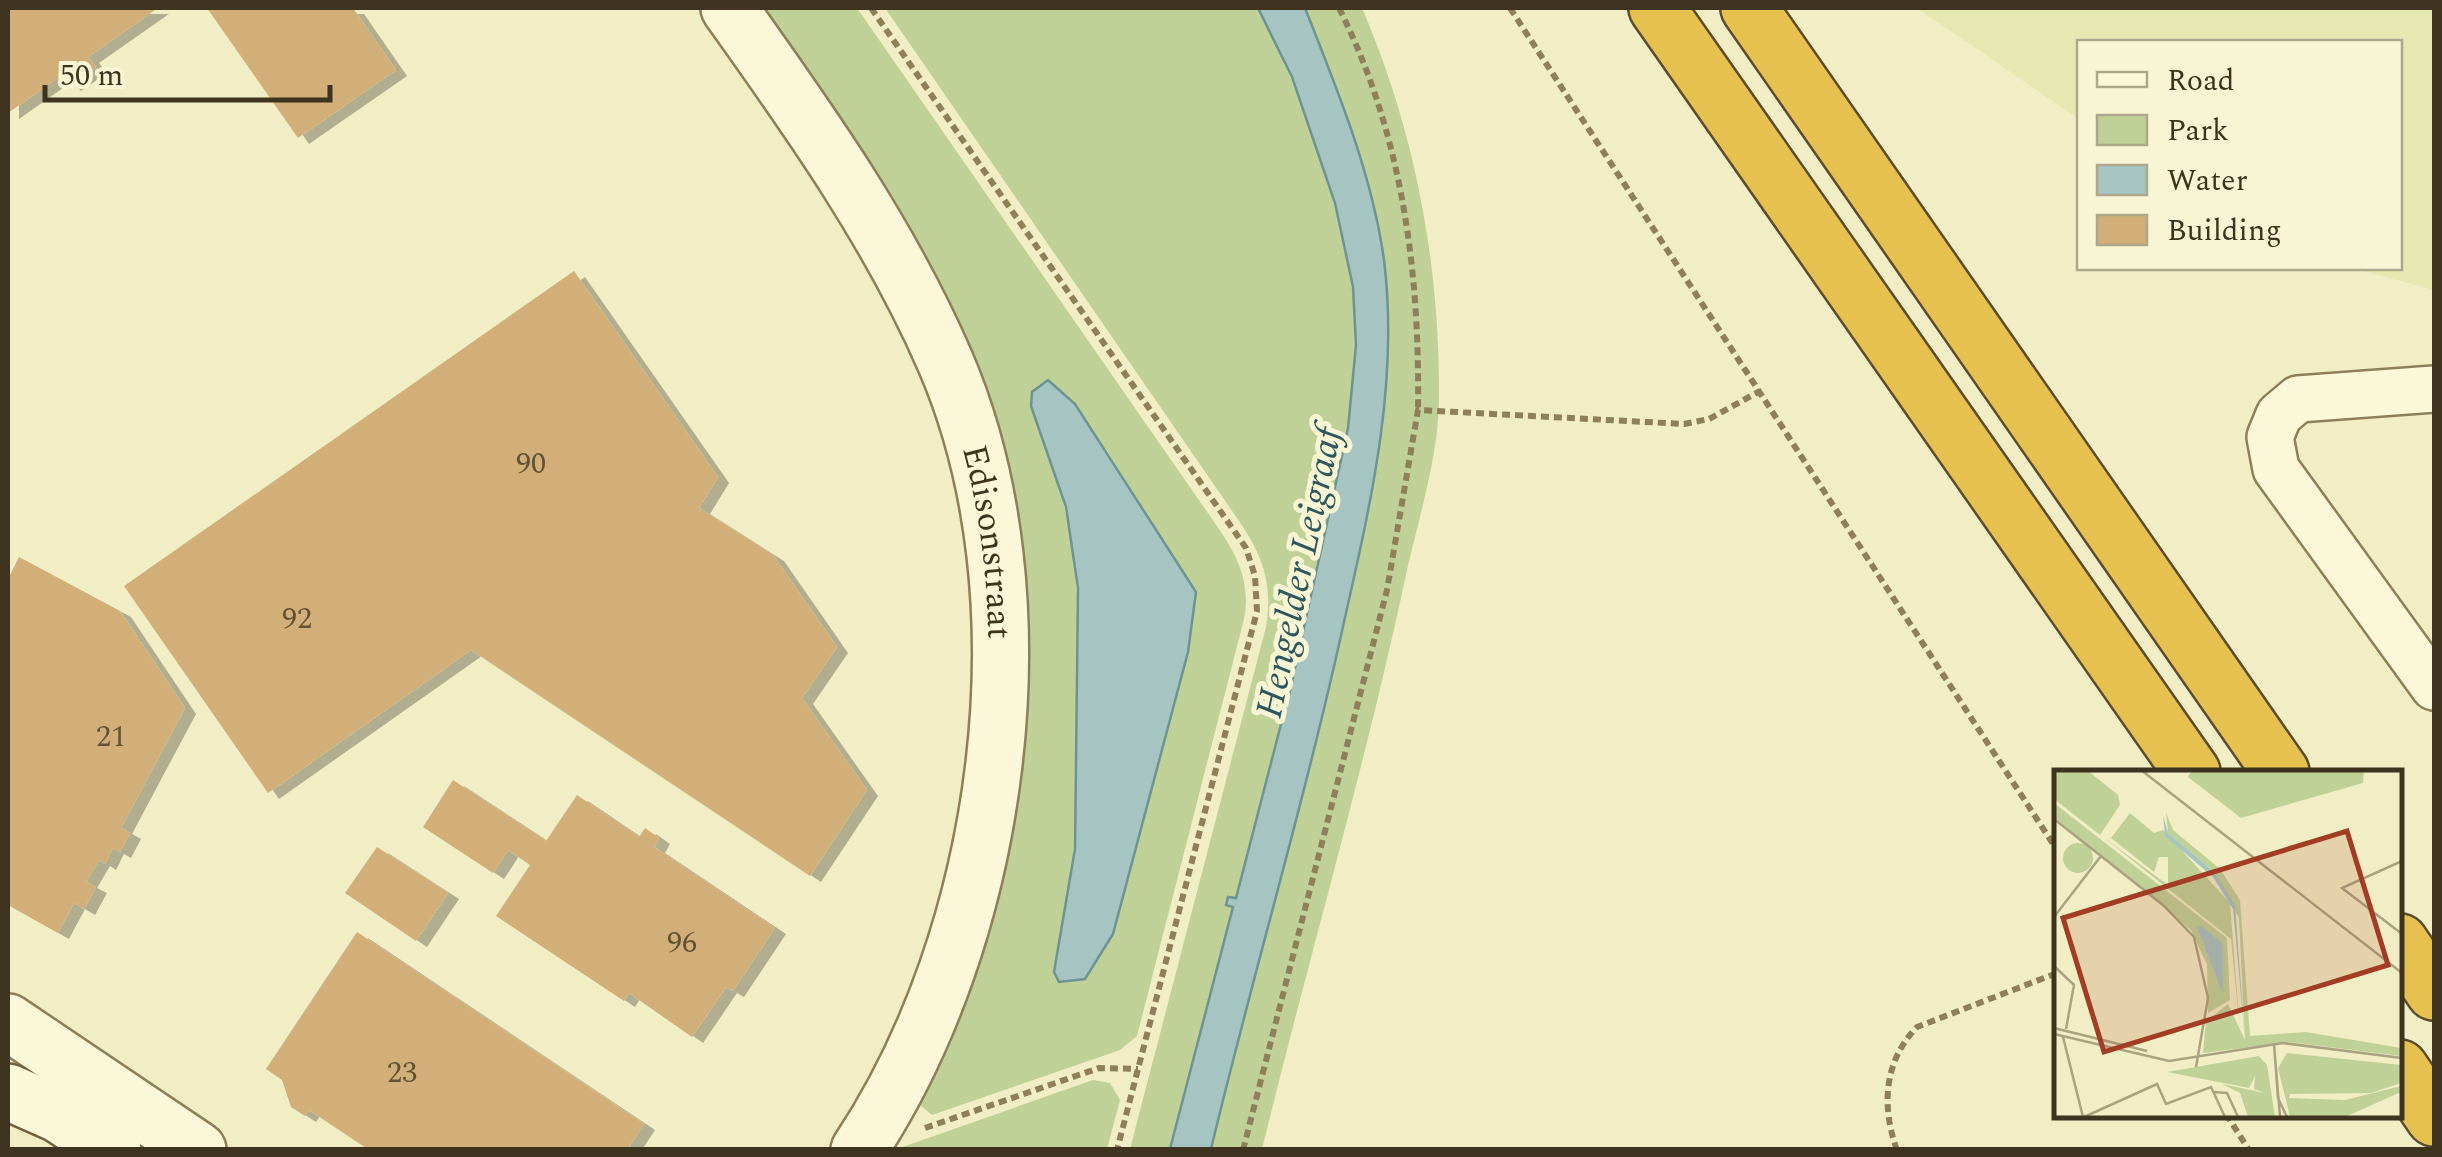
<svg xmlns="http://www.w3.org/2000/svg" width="2442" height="1157" viewBox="0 0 2442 1157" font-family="Spectral,serif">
	<defs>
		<filter id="shadow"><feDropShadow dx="11" dy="6" stdDeviation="0" flood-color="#0004"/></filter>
	</defs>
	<rect width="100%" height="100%" fill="#f1edc4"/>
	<polygon fill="#e6e8b1" points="1917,8 2434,8 2434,290 2352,268 2400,268 2400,42 2080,42 2079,119"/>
	<g fill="#bfd197" fill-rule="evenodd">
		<path d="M746 8H857L1219 529C1238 557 1251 584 1244 619L1137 1036 1120 1050 932 1115 916 1102 1008 537ZM1105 448 1196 592 1113 934 1054 972C1086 829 1096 605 1054 466Z"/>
		<path d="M885 8H1258C1309 111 1355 225 1356 343 1357 404 1339 464 1326 524 1313 581 1301 638 1289 696L1282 695 1280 702 1286 704 1235 899 1227 905 1233 906 1170 1149H1130L1266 627C1273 584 1263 556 1239 521Z"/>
		<path d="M1305 8H1362C1415 131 1440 264 1439 398 1439 459 1416 525 1404 584 1363 774 1308 961 1262 1149L1211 1150C1254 972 1305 798 1345 620 1371 503 1400 381 1384 260 1372 173 1337 89 1305 8Z"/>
		<polygon points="1093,1080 1110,1083 1120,1100 1107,1149 897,1149"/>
	</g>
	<g fill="#a6c4c1" stroke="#6c9492" stroke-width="2.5">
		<path d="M1258 8H1305C1337 89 1372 173 1384 260 1399 379 1372 498 1346 613 1307 793 1254 970 1211 1149H1170L1233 907 1226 905 1228 897 1236 898 1286 705 1280 702 1282 694 1289 695 1348 428 1356 345 1353 287 1335 203 1292 77Z"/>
		<polygon points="1048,380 1075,404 1196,592 1188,652 1113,934 1085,979 1059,982 1054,972 1075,849 1078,588 1066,507 1031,406 1032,392"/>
	</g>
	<g fill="#d2af78" filter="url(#shadow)">
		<polygon points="8,8 158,8 88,57 96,67 70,85 62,75 8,113"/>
		<polygon points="207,8 353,8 396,70 298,138"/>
		<polygon points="574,271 718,477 699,508 773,555 837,647 802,698 867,790 810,876 471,650 268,793 124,586"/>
		<polygon points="19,557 120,611 185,708 121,828 130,833 120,852 113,848 105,864 99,860 86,882 96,887 84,909 74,903 58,933 8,905 8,579"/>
		<polygon points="453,780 546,841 577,795 639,837 645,828 659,838 654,847 775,928 733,991 726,987 692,1037 629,993 624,1001 496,916 530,865 508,850 493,873 423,827"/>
		<polygon points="377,847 448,893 416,941 345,893"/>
		<polygon points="357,932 644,1124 627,1150 369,1150 309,1110 305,1116 291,1107 282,1080 266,1069"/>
	</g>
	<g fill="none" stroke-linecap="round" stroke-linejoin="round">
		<defs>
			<polyline id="minor" points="2434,389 2298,399 2279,415 2270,437 2276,469 2434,687"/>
			<g id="tertiary">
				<path id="s1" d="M729 8C809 120 890 234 945 361 1048 599 1001 937 859 1150"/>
				<polyline points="8,1022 198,1150"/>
			</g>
			<polyline id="secondary" points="8,1092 58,1114 113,1150"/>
			<g id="motorway">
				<polyline points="1657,8 2192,772"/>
				<polyline points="1749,8 2281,772"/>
				<polyline points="2400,942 2434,992"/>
				<polyline points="2400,1068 2434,1118"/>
			</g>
		</defs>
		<use href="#minor" stroke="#8e7f59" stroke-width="50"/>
		<use href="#tertiary" stroke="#8e7f59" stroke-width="60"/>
		<use href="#secondary" stroke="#70603c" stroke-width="60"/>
		<use href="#motorway" stroke="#5c4c2d" stroke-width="60"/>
		<g stroke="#8e7f59" stroke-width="6" stroke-dasharray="8 5" stroke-linecap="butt">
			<polyline points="871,8 1246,548 1255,576 1257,611 1117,1150"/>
			<path d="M1339 8C1402 133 1420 271 1418 410"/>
			<polyline points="1510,8 2057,850"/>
			<polyline points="2226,1114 2249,1150"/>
			<polyline points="925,1128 1099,1068 1138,1069"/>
			<polyline points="1243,1150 1387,590 1418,410 1684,424 1709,419 1760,391"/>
			<path d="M1897 1150C1881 1106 1884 1061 1917 1027L2057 973"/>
		</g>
		<use href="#minor" stroke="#fbf8d9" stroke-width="45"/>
		<use href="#tertiary" stroke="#fbf8d9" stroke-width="55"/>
		<use href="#secondary" stroke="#fbf8d9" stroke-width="55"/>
		<use href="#motorway" stroke="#e6c150" stroke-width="55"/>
	</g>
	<g text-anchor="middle" stroke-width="10" stroke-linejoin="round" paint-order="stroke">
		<g font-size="30" fill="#625234">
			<text x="531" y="473">90</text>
			<text x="297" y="628">92</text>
			<text x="111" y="746">21</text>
			<text x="682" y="952">96</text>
			<text x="402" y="1082">23</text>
		</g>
		<g font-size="35" fill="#3d331e" stroke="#f8f5d5">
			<text dy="12" stroke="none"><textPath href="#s1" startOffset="602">Edisonstraat</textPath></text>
		</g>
		<g font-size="38" font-style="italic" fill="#2c575e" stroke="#f8f5d5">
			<text transform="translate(1298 572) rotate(-78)" y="13">Hengelder Leigraaf</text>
		</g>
	</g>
	<g transform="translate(2054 770)">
		<rect width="348" height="348" fill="#f1edc4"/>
		<path d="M0 0H33L64 25 66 35 46 65 0 29ZM138 0H310L309 13 187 48 134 7ZM0 33 173 168 176 230 154 243 153 195 137 160 0 47ZM76 43 100 63 109 60 176 133 186 260 177 169 49 67 114 115V87H105L100 102 57 68ZM112 43 119 60 166 99 186 130 196 266 252 262 347 278V286L235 272 149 283 152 251 174 234 191 270 185 148 160 102 114 63ZM9 88a15 15 0 1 1 30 0a15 15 0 1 1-30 0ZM233 283 347 295V313L317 323 236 324 235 328 291 330 347 316V322L291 347H236L224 298ZM205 286 213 295 221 347H194L186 323 168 314 211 323 200 319 201 306 195 318 113 302Z" fill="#bfd197"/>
		<path d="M109 46 114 63 160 102 181 134 191 270 179 139 159 107 111 66ZM148 156 169 174V224L143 157Z" fill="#a6c4c1"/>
		<path fill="none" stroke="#a9a382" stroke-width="2.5" d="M87 0 348 203M0 49 109 135 140 167 154 228 142 297M348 91 288 118 348 164M0 147 47 86M0 196 20 215 12 259M0 258 93 281M0 264 115 291 229 273 348 288M9 267 29 347M159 322 173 323 184 347M30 347 103 314 112 334 157 317 171 347M226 347 220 274 224 328 233 347"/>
		<path fill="#a23c24" fill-opacity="0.15" stroke="#a23c24" stroke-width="5" d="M293 61 334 195 50 282 9 148Z"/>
		<rect width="348" height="348" fill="none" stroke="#3d331e" stroke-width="5"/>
	</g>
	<rect width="2442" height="1157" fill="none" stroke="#3d331e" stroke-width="20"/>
	<rect x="2077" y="40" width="325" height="230" fill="#f8f5d5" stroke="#ada78c" stroke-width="2.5"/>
	<rect x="2097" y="72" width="50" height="15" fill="#fbf8d9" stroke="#ada78c" stroke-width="2.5"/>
	<text x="2167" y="90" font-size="30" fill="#3d331e">Road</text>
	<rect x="2097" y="115" width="50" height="30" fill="#bfd197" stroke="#ada78c" stroke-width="2.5"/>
	<text x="2167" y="140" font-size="30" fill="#3d331e">Park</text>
	<rect x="2097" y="165" width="50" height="30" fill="#a6c4c1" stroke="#ada78c" stroke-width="2.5"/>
	<text x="2167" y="190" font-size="30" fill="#3d331e">Water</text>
	<rect x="2097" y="215" width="50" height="30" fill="#d2af78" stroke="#ada78c" stroke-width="2.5"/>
	<text x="2167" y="240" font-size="30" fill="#3d331e">Building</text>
	<path d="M45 85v15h285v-15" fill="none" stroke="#3d331e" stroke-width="5"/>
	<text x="60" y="85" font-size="30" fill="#3d331e" stroke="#f8f5d5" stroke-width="8" paint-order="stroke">50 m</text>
</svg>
